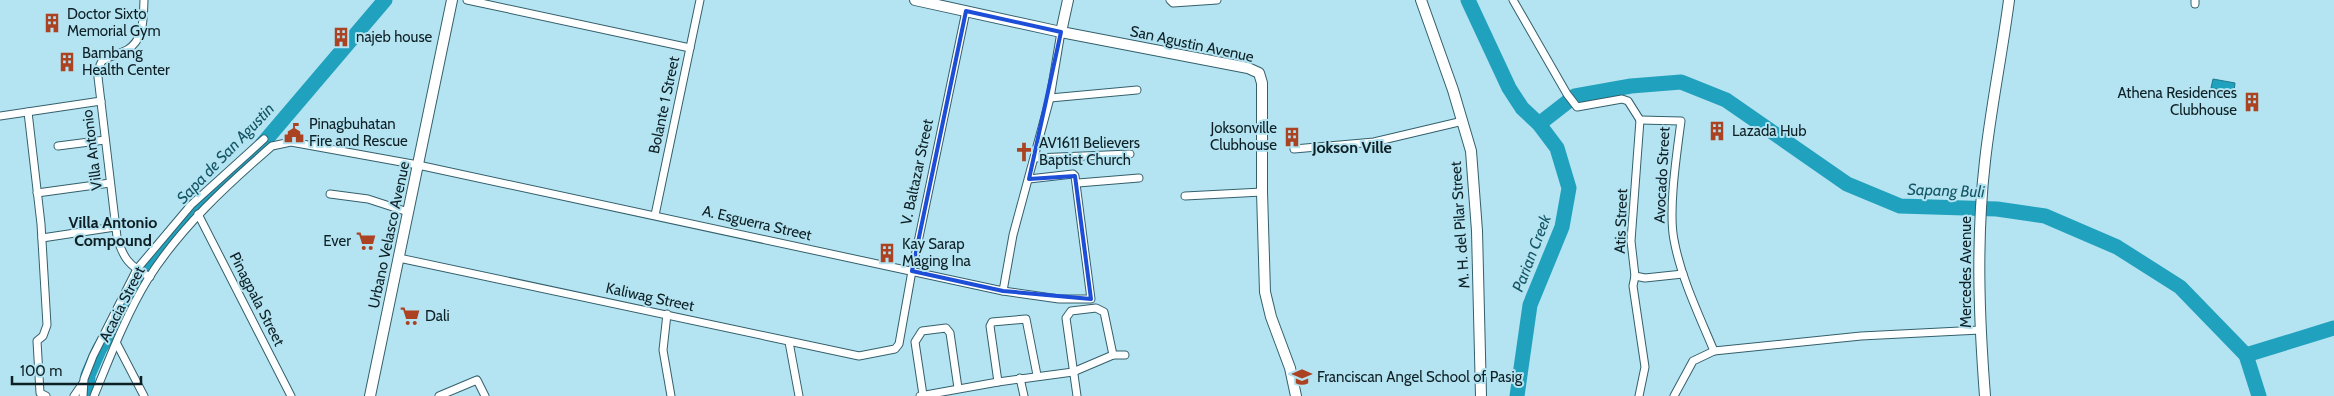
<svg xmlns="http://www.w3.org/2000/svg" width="2334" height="396" viewBox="0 0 2334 396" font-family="Cabin,sans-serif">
	<rect width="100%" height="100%" fill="#b4e3f1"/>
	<polygon fill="#20a1bd" stroke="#1b7a8f" points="2213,79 2235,83 2234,92 2227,91 2226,96 2216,95 2217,89 2211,88"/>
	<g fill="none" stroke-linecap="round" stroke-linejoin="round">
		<g stroke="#20a1bd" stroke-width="15">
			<polyline points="1468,0 1509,88 1522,108 1539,124 1557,148 1569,188 1562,227 1530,305 1517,396"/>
			<polyline points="1539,124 1575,96 1631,86 1681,82 1726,100 1847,184 1900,206 1997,209 2045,216 2117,247 2180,287 2246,355 2259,396"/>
			<polyline points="2246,355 2334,328"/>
			<polyline points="87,396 88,375 99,350 150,263 182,222 259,148 385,0"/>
		</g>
		<defs>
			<g id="street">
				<path d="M144 0C143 18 145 39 127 50 119 54 110 56 102 61L100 65 98 77 117 237C123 258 129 266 150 277"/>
				<polyline points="467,0 690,48"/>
				<polyline points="1170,0 1173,3 1217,0"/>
				<polyline points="1513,0 1567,94 1577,107 1622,99 1628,101 1640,120"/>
				<polyline points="2195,4 2195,0"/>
				<polyline points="1050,98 1137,90"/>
				<polyline points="28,112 41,224 47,325 43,336 37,341 40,393 46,396"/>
				<polyline points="0,116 101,101"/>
				<path d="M1640 120 1681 121C1677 152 1668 210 1674 240 1681 278 1699 315 1714 351"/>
				<polyline points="58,146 105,140"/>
				<polyline points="1294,149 1374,142 1463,121"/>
				<polyline points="1035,158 1130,154"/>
				<polyline points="1078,183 1139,178"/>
				<polyline points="37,193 110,183"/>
				<polyline points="330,194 368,199 408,212"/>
				<polyline points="1185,196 1262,192"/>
				<polyline points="198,214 291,396"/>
				<polyline points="655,215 700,0"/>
				<polyline points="42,238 115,227"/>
				<polyline points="399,258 859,356 895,349 899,344 912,271 966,11"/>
				<polyline points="1635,276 1645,278 1683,274"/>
				<polyline points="1003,291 1013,235 1050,98 1061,32"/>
				<polyline points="667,314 663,350 671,396"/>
				<polyline points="789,342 799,396"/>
				<polyline points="117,344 144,396"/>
				<polyline points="1020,378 1024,396"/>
				<polyline points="998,382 990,326 992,322 1026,319 1037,375"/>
				<polyline points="923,395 915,342 922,331 946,328 950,333 958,388"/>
				<polyline points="74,396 83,383"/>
				<polyline points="83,396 84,379 93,356 137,269 191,205 264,139"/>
				<path d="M94 396C110 357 126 315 148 279 181 227 226 186 272 146L291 142 302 144 418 165 1003 291 1059 299H1091L1075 176 1073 174 1029 179"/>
				<polyline points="439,396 477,380 485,396"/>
				<polyline points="920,396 998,382 1073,372 1113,355 1125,355"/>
				<polyline points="1077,396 1066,318 1071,311 1096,308 1104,312 1113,355"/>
				<polyline points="1639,396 1645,367 1633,286 1635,276 1631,241 1640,120"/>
				<polyline points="1674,396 1693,361 1714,351 1861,336 1980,330"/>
			</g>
			<g id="secondary">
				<polyline points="915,0 1061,32 1248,68 1259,73 1262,83 1262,192 1265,292 1271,317 1290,368 1296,396"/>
				<polyline points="1421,0 1453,90 1471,151 1477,231 1481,396"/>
				<polyline points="1061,32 1068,0"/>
				<polyline points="370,396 452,0"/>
				<path d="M1985 396C1979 318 1976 239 1985 161 1991 107 2002 54 2009 0"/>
			</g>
		</defs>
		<use href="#street" stroke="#34606c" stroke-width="9"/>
		<use href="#secondary" stroke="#34606c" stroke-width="12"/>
		<use href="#street" stroke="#fff" stroke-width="7"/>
		<use href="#secondary" stroke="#fff" stroke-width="10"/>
	</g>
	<path fill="none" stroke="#1d4ed8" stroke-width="4" stroke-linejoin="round" d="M966 11 1061 32 1029 179 1075 176 1091 299 1003 291 912 271Z"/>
	<defs>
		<symbol id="building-bare" viewBox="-9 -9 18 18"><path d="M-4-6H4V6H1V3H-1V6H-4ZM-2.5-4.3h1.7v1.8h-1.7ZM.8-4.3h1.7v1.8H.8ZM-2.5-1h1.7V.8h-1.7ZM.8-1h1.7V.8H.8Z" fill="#ab4323" stroke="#b4e3f1" stroke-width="2.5" paint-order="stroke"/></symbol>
		<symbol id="civic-bare" viewBox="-9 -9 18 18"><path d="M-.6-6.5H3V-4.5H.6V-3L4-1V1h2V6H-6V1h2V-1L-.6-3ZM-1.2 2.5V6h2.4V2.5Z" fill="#ab4323" stroke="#b4e3f1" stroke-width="2.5" paint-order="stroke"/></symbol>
		<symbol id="church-bare" viewBox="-9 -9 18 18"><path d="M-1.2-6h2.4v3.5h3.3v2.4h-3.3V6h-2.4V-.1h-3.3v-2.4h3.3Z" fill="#ab4323" stroke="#b4e3f1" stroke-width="2.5" paint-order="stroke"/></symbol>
		<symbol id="supermarket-bare" viewBox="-9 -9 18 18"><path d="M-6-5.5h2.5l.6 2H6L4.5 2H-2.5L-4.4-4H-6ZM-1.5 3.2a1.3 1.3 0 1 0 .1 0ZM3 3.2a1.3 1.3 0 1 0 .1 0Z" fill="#ab4323" stroke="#b4e3f1" stroke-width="2.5" paint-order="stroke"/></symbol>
		<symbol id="school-bare" viewBox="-9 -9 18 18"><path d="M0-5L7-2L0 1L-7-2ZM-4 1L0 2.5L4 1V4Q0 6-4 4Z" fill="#ab4323" stroke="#b4e3f1" stroke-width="2.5" paint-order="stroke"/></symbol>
	</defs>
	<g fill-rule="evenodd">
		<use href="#building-bare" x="38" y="9" width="28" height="28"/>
		<use href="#building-bare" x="327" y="23" width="28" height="28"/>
		<use href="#building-bare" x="53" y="48" width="28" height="28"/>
		<use href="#building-bare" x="2238" y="88" width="28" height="28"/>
		<use href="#building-bare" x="1703" y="117" width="28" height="28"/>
		<use href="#civic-bare" x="280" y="119" width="28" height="28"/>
		<use href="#building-bare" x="1278" y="123" width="28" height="28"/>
		<use href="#church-bare" x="1010" y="138" width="28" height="28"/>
		<use href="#supermarket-bare" x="352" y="227" width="28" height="28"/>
		<use href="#building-bare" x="873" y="239" width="28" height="28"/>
		<use href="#supermarket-bare" x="396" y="302" width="28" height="28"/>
		<use href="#school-bare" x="1288" y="363" width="28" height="28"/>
	</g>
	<g text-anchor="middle" stroke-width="4" stroke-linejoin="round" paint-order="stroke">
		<g font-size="15" fill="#0e2025" stroke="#b4e3f1" text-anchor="start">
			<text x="67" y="19">Doctor Sixto<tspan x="67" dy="17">Memorial Gym</tspan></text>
			<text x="356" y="42">najeb house</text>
			<text x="82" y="58">Bambang<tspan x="82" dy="17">Health Center</tspan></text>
			<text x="2237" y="98" text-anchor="end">Athena Residences<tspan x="2237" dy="17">Clubhouse</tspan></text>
			<text x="309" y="129">Pinagbuhatan<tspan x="309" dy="17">Fire and Rescue</tspan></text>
			<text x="1277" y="133" text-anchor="end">Joksonville<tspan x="1277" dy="17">Clubhouse</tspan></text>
			<text x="1732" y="136">Lazada Hub</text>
			<text x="1039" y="148">AV1611 Believers<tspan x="1039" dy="17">Baptist Church</tspan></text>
			<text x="351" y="246" text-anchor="end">Ever</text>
			<text x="902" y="249">Kay Sarap<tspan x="902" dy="17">Maging Ina</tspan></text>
			<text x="425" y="321">Dali</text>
			<text x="1317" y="382">Franciscan Angel School of Pasig</text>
		</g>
		<g font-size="15" fill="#0e2025" stroke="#b4e3f1">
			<text transform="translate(1192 44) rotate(12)" y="5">San Agustin Avenue</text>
			<text transform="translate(664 105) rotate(-78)" y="5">Bolante 1 Street</text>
			<text transform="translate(92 150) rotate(-97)" y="5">Villa Antonio</text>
			<text transform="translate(917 172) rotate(-78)" y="5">V. Baltazar Street</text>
			<text transform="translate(1662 175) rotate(-87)" y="5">Avocado Street</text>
			<text transform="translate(1621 221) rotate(-88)" y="5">Atis Street</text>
			<text transform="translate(757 223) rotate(13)" y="5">A. Esguerra Street</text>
			<text transform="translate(1460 225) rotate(-94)" y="5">M. H. del Pilar Street</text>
			<text transform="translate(389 235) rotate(-78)" y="5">Urbano Velasco Avenue</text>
			<text transform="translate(1966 272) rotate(-90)" y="5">Mercedes Avenue</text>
			<text transform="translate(650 297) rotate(12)" y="5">Kaliwag Street</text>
			<text transform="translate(257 299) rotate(63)" y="5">Pinagpala Street</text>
			<text transform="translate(122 304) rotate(-63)" y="5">Acacia Street</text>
		</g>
		<g font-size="16" font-weight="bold" fill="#0e2025" stroke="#b4e3f1">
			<text x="1352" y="153">Jokson Ville</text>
			<text x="113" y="228">Villa Antonio<tspan x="113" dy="18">Compound</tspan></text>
		</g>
		<g font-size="16" font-style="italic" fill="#145665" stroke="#b4e3f1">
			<text transform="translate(225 153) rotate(-46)" y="6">Sapa de San Agustin</text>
			<text transform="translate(1946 190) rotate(2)" y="6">Sapang Buli</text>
			<text transform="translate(1531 253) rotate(-69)" y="6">Parian Creek</text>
		</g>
	</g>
	<path d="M12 376v8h129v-8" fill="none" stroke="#0e2025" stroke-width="2.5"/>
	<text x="20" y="376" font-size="15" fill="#0e2025" stroke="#b4e3f1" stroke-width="4" paint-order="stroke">100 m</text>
</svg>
